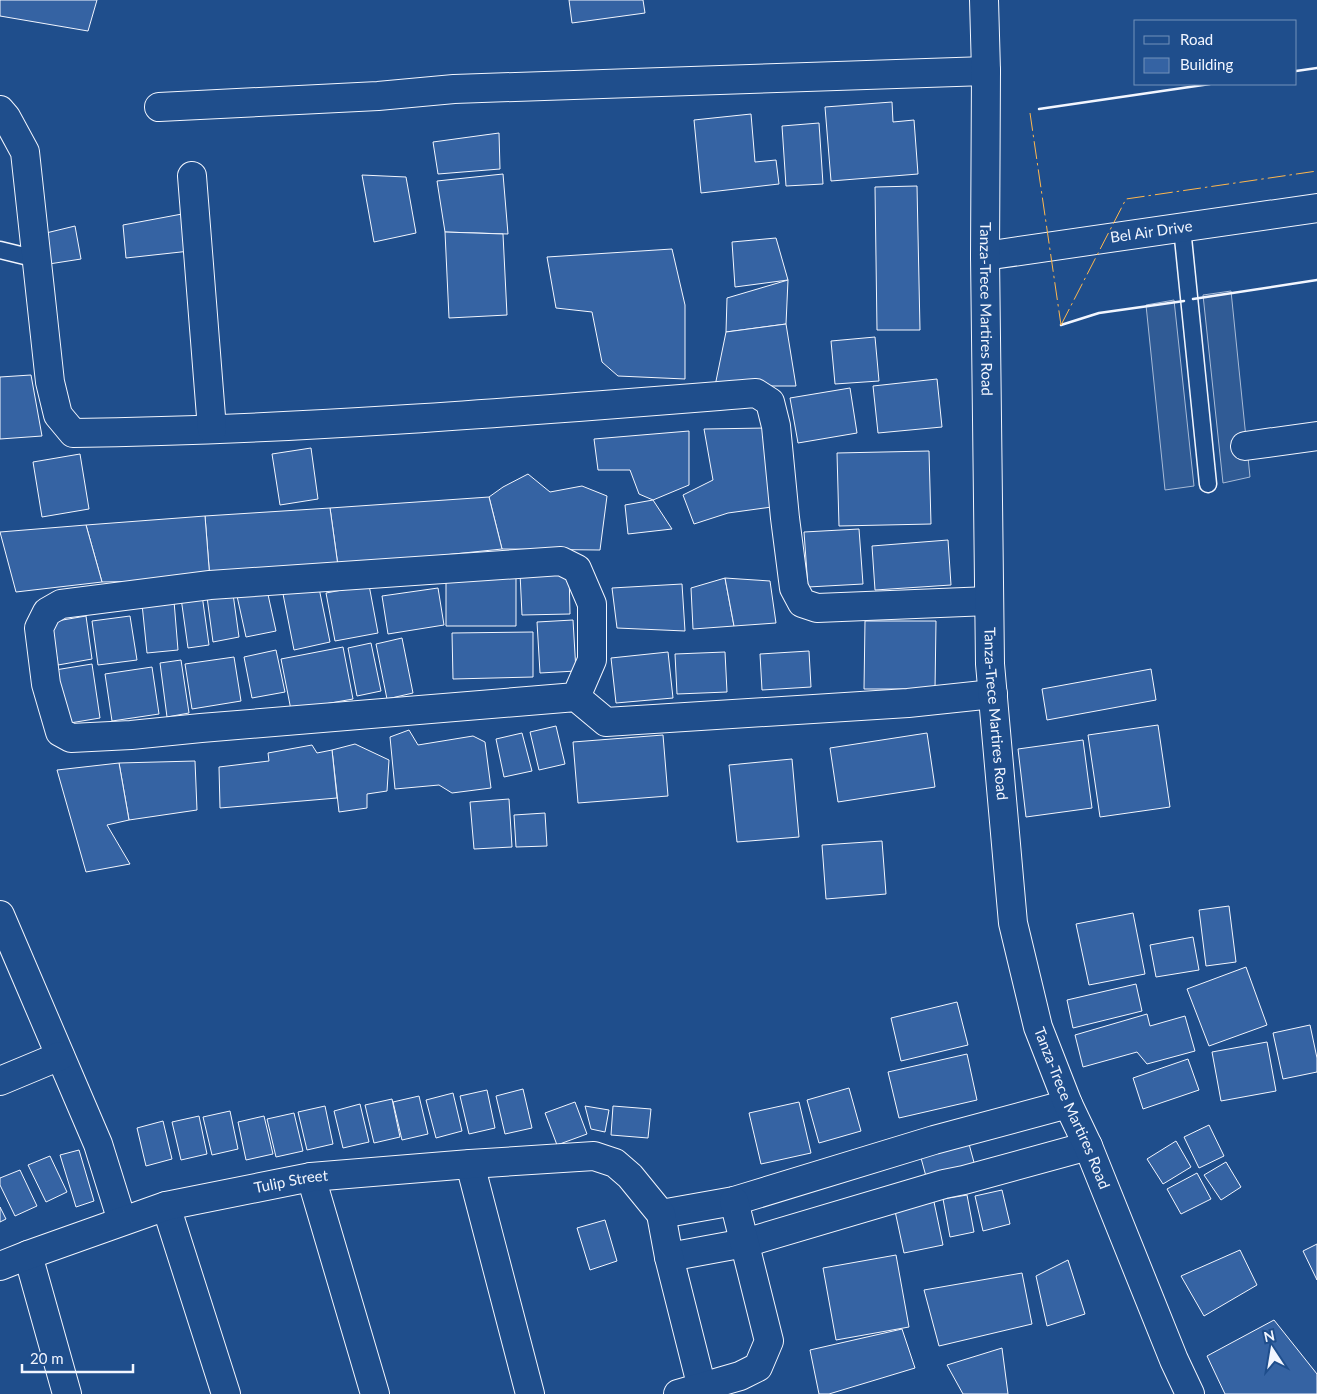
<svg xmlns="http://www.w3.org/2000/svg" width="1317" height="1394" viewBox="0 0 1317 1394" font-family="Lato,sans-serif">
	<rect width="100%" height="100%" fill="#1f4e8c"/>
	<g fill="#305b95" stroke="#a8bbd7">
		<polygon points="1231,291 1250,477 1223,483 1203,295"/>
		<polygon points="1174,300 1194,486 1165,490 1146,305"/>
	</g>
	<g fill="#3563a3" stroke="#f2f6ff">
		<polygon points="0,0 97,0 88,31 0,16"/>
		<polygon points="569,0 643,0 645,13 572,23"/>
		<polygon points="892,102 893,122 914,120 918,174 831,181 825,107"/>
		<polygon points="751,114 755,162 776,160 779,184 701,193 694,120"/>
		<polygon points="819,123 823,184 786,186 782,126"/>
		<polygon points="499,133 500,169 438,174 433,142"/>
		<polygon points="503,174 508,234 445,232 437,181"/>
		<polygon points="362,175 406,177 416,233 374,242"/>
		<polygon points="917,186 920,330 877,330 875,187"/>
		<polygon points="182,214 190,251 126,258 123,225"/>
		<polygon points="75,226 81,259 49,264 46,233"/>
		<polygon points="445,232 503,234 507,315 449,318"/>
		<polygon points="776,238 788,280 735,287 732,242"/>
		<polygon points="672,249 685,305 685,379 618,376 602,362 592,312 556,308 547,257"/>
		<polygon points="788,280 786,324 726,332 727,298"/>
		<polygon points="786,324 796,386 715,386 726,332"/>
		<polygon points="875,337 879,381 835,384 831,341"/>
		<polygon points="31,375 42,436 0,439 0,377"/>
		<polygon points="937,379 942,427 878,433 873,386"/>
		<polygon points="850,388 857,433 798,443 790,398"/>
		<polygon points="766,428 779,506 728,513 694,524 683,495 713,480 704,429"/>
		<polygon points="689,431 689,485 653,500 639,494 630,470 598,470 594,439"/>
		<polygon points="311,448 318,499 280,505 272,454"/>
		<polygon points="929,451 931,524 839,526 837,453"/>
		<polygon points="80,454 89,509 42,517 33,462"/>
		<polygon points="528,474 550,492 582,486 607,496 600,550 502,549 489,497 503,487"/>
		<polygon points="489,497 502,549 338,566 330,508"/>
		<polygon points="653,500 672,529 628,534 625,505"/>
		<polygon points="330,508 338,566 210,580 205,516"/>
		<polygon points="205,516 210,580 102,582 86,525"/>
		<polygon points="86,525 102,582 16,592 0,532"/>
		<polygon points="859,529 863,584 808,587 804,532"/>
		<polygon points="948,540 951,585 875,590 872,546"/>
		<polygon points="569,571 570,614 522,615 520,573"/>
		<polygon points="516,577 516,626 446,626 446,578"/>
		<polygon points="725,578 734,626 693,629 691,588"/>
		<polygon points="725,578 770,581 776,623 734,626"/>
		<polygon points="682,584 685,631 617,628 612,588"/>
		<polygon points="369,585 378,633 335,641 326,593"/>
		<polygon points="319,588 330,642 294,650 283,594"/>
		<polygon points="438,588 444,625 388,634 382,596"/>
		<polygon points="267,590 276,631 246,637 237,596"/>
		<polygon points="233,594 239,637 213,642 207,597"/>
		<polygon points="202,595 209,645 188,648 181,598"/>
		<polygon points="174,601 178,650 147,653 142,604"/>
		<polygon points="86,616 92,659 58,665 51,622"/>
		<polygon points="130,616 137,660 98,665 92,621"/>
		<polygon points="573,620 576,671 540,673 537,622"/>
		<polygon points="865,621 936,621 935,689 864,689"/>
		<polygon points="533,632 533,677 453,679 452,633"/>
		<polygon points="402,638 413,693 387,699 376,644"/>
		<polygon points="371,643 381,691 357,696 348,648"/>
		<polygon points="343,647 353,699 291,710 281,659"/>
		<polygon points="276,650 285,692 252,698 244,657"/>
		<polygon points="809,651 811,687 762,690 760,654"/>
		<polygon points="668,652 673,698 616,703 611,658"/>
		<polygon points="725,652 727,692 677,694 675,654"/>
		<polygon points="234,657 241,701 192,709 185,664"/>
		<polygon points="181,660 189,713 167,717 160,663"/>
		<polygon points="92,664 100,718 64,724 55,670"/>
		<polygon points="152,667 159,714 112,721 105,674"/>
		<polygon points="1151,669 1156,700 1047,720 1042,689"/>
		<polygon points="1158,725 1170,807 1100,817 1088,735"/>
		<polygon points="556,726 565,764 539,770 530,732"/>
		<polygon points="409,730 418,745 473,736 485,742 491,788 452,793 439,785 395,789 390,737"/>
		<polygon points="522,733 532,771 504,777 496,739"/>
		<polygon points="927,733 935,787 838,802 830,748"/>
		<polygon points="663,735 668,796 578,803 573,742"/>
		<polygon points="1083,740 1092,808 1026,817 1018,749"/>
		<polygon points="355,744 389,760 387,791 367,794 367,808 339,812 332,750"/>
		<polygon points="312,745 317,753 332,750 337,798 220,808 219,767 269,761 268,753"/>
		<polygon points="792,759 799,837 737,842 729,765"/>
		<polygon points="195,761 197,810 129,820 119,763"/>
		<polygon points="119,763 129,820 107,825 130,864 86,872 57,770"/>
		<polygon points="509,799 512,847 474,849 470,802"/>
		<polygon points="545,813 547,846 516,847 514,815"/>
		<polygon points="882,841 886,894 826,899 822,845"/>
		<polygon points="1229,906 1236,962 1206,966 1199,910"/>
		<polygon points="1133,913 1145,974 1089,985 1076,924"/>
		<polygon points="1193,937 1199,970 1156,977 1150,945"/>
		<polygon points="1246,967 1267,1025 1209,1046 1187,989"/>
		<polygon points="1136,984 1142,1011 1073,1028 1067,1000"/>
		<polygon points="957,1002 968,1045 901,1061 891,1018"/>
		<polygon points="1147,1014 1150,1026 1185,1016 1195,1051 1147,1064 1137,1052 1083,1067 1075,1035"/>
		<polygon points="1310,1025 1317,1058 1317,1072 1283,1079 1273,1033"/>
		<polygon points="1267,1042 1276,1091 1221,1101 1212,1052"/>
		<polygon points="967,1054 977,1100 899,1118 888,1072"/>
		<polygon points="1188,1059 1199,1090 1143,1109 1133,1078"/>
		<polygon points="849,1088 861,1131 819,1143 807,1100"/>
		<polygon points="523,1089 532,1128 505,1134 496,1096"/>
		<polygon points="487,1090 495,1128 469,1134 460,1096"/>
		<polygon points="453,1093 462,1131 436,1138 426,1100"/>
		<polygon points="419,1096 428,1134 402,1140 393,1102"/>
		<polygon points="392,1099 400,1137 374,1143 365,1105"/>
		<polygon points="575,1102 587,1134 557,1145 545,1113"/>
		<polygon points="799,1102 811,1153 761,1164 749,1113"/>
		<polygon points="360,1104 369,1142 343,1148 334,1111"/>
		<polygon points="325,1106 333,1144 307,1150 298,1112"/>
		<polygon points="585,1106 609,1110 605,1132 591,1129"/>
		<polygon points="613,1106 651,1109 648,1138 611,1135"/>
		<polygon points="230,1111 238,1149 212,1155 203,1117"/>
		<polygon points="294,1113 303,1151 276,1157 267,1119"/>
		<polygon points="199,1116 207,1154 181,1160 172,1122"/>
		<polygon points="264,1116 273,1154 246,1160 238,1122"/>
		<polygon points="163,1121 172,1159 146,1166 137,1128"/>
		<polygon points="1209,1125 1224,1156 1199,1168 1184,1137"/>
		<polygon points="1176,1141 1191,1167 1163,1184 1147,1159"/>
		<polygon points="969,1144 975,1166 927,1180 921,1158"/>
		<polygon points="79,1150 94,1201 76,1207 60,1155"/>
		<polygon points="50,1156 67,1192 46,1202 28,1165"/>
		<polygon points="1226,1162 1241,1187 1221,1200 1204,1175"/>
		<polygon points="20,1170 37,1206 15,1216 0,1185 0,1178"/>
		<polygon points="1197,1173 1211,1199 1181,1214 1167,1189"/>
		<polygon points="1002,1190 1010,1224 983,1231 975,1196"/>
		<polygon points="967,1195 974,1232 950,1237 943,1199"/>
		<polygon points="934,1202 943,1245 904,1253 895,1211"/>
		<polygon points="0,1207 6,1219 0,1222"/>
		<polygon points="605,1220 617,1261 590,1270 577,1228"/>
		<polygon points="1317,1244 1317,1280 1303,1251"/>
		<polygon points="1240,1250 1257,1285 1204,1316 1181,1276"/>
		<polygon points="896,1255 909,1327 836,1340 823,1268"/>
		<polygon points="1068,1260 1085,1314 1047,1326 1036,1276"/>
		<polygon points="1022,1273 1032,1324 939,1346 924,1290"/>
		<polygon points="1274,1320 1317,1374 1317,1394 1225,1394 1207,1356"/>
		<polygon points="902,1329 915,1368 829,1394 819,1394 810,1350"/>
		<polygon points="1002,1348 1008,1394 963,1394 947,1365"/>
	</g>
	<g fill="none" stroke-linecap="round" stroke-linejoin="round">
		<defs>
			<g id="service">
				<polyline points="1182,228 1208,484"/>
				<polyline points="0,250 37,259"/>
			</g>
			<g id="minor">
				<polyline points="159,107 378,96 454,89 986,71"/>
				<path d="M0 110 6 117 25 152 50 382 58 415 73 433C301 430 529 411 756 393L770 402 776 426 785 518 794 588 802 603 817 608 989 601"/>
				<polyline points="192,176 212,429"/>
				<polyline points="1245,446 1317,436"/>
				<polyline points="576,697 592,660 592,604 577,569 561,561 210,585 61,604 47,612 39,628 46,684 60,732 71,738 131,735 201,728 576,697 606,722 908,703 993,694"/>
				<polyline points="0,915 98,1144 122,1221"/>
				<polyline points="0,1081 60,1056"/>
				<polyline points="470,1164 530,1394"/>
				<polyline points="311,1177 375,1394"/>
				<polyline points="166,1206 226,1394"/>
				<polyline points="661,1214 734,1201 934,1140 1068,1104"/>
				<polyline points="28,1255 67,1394"/>
				<polyline points="669,1257 745,1243 944,1184 964,1180 1088,1146"/>
				<path id="s1" d="M0 1266 28 1255 166 1206 311 1177 470 1164 594 1156 615 1163 630 1176 661 1214 669 1257 702 1388"/>
				<polyline points="678,1394 740,1376 758,1367 769,1341 734,1201"/>
			</g>
			<g id="tertiary">
				<path id="s2" d="M985 256 1317 208"/>
			</g>
			<g id="primary">
				<path id="s3" d="M984 0 986 71 985 256 990 664 1013 923 1038 1027 1068 1104 1088 1146 1174 1360 1190 1394"/>
			</g>
		</defs>
		<use href="#service" stroke="#f2f6ff" stroke-width="19"/>
		<use href="#minor" stroke="#f2f6ff" stroke-width="30"/>
		<use href="#tertiary" stroke="#f2f6ff" stroke-width="30"/>
		<use href="#primary" stroke="#f2f6ff" stroke-width="30"/>
		<use href="#service" stroke="#1f4e8c" stroke-width="16"/>
		<use href="#minor" stroke="#1f4e8c" stroke-width="28"/>
		<use href="#tertiary" stroke="#1f4e8c" stroke-width="28"/>
		<use href="#primary" stroke="#1f4e8c" stroke-width="28"/>
		<g stroke="#f2f6ff" stroke-width="2.5">
			<polyline points="1296,71 1317,68"/>
			<polyline points="1039,109 1210,84"/>
			<polyline points="1193,299 1317,280"/>
			<polyline points="1061,325 1099,313 1184,301"/>
		</g>
		<g stroke="#ffb74d" stroke-width="1" stroke-dasharray="18 4 2.5 4" stroke-linecap="butt">
			<polyline points="1030,113 1061,325"/>
			<polyline points="1061,325 1126,199 1317,171"/>
		</g>
	</g>
	<g text-anchor="middle" stroke-width="4" stroke-linejoin="round" paint-order="stroke">
		<g font-size="15" fill="#f2f6ff" stroke="#1f4e8c">
			<text dy="5" stroke="none"><textPath href="#s2" startOffset="168">Bel Air Drive</textPath></text>
			<text dy="5" stroke="none"><textPath href="#s3" startOffset="309">Tanza-Trece Martires Road</textPath></text>
			<text dy="5" stroke="none"><textPath href="#s3" startOffset="714">Tanza-Trece Martires Road</textPath></text>
			<text dy="5" stroke="none"><textPath href="#s3" startOffset="1119">Tanza-Trece Martires Road</textPath></text>
			<text dy="5" stroke="none"><textPath href="#s1" startOffset="304">Tulip Street</textPath></text>
		</g>
	</g>
	<rect x="1134" y="20" width="162" height="65" fill="#1f4e8c" stroke="#7391ba"/>
	<rect x="1144" y="36" width="25" height="8" fill="#1f4e8c" stroke="#7391ba"/>
	<text x="1180" y="45" font-size="15" fill="#f2f6ff">Road</text>
	<rect x="1144" y="58" width="25" height="15" fill="#3563a3" stroke="#7391ba"/>
	<text x="1180" y="70" font-size="15" fill="#f2f6ff">Building</text>
	<g transform="translate(1272 1349) rotate(348)" stroke="#1f4e8c" stroke-width="4" paint-order="stroke">
	<path d="M0-4L9 19L0 12L-9 19Z" fill="#f2f6ff"/>
	<text y="-8" font-size="14" font-weight="bold" text-anchor="middle" fill="#f2f6ff">N</text>
	</g>
	<path d="M22 1364v8h111v-8" fill="none" stroke="#f2f6ff" stroke-width="2.5"/>
	<text x="30" y="1364" font-size="15" fill="#f2f6ff" stroke="#1f4e8c" stroke-width="4" paint-order="stroke">20 m</text>
</svg>
